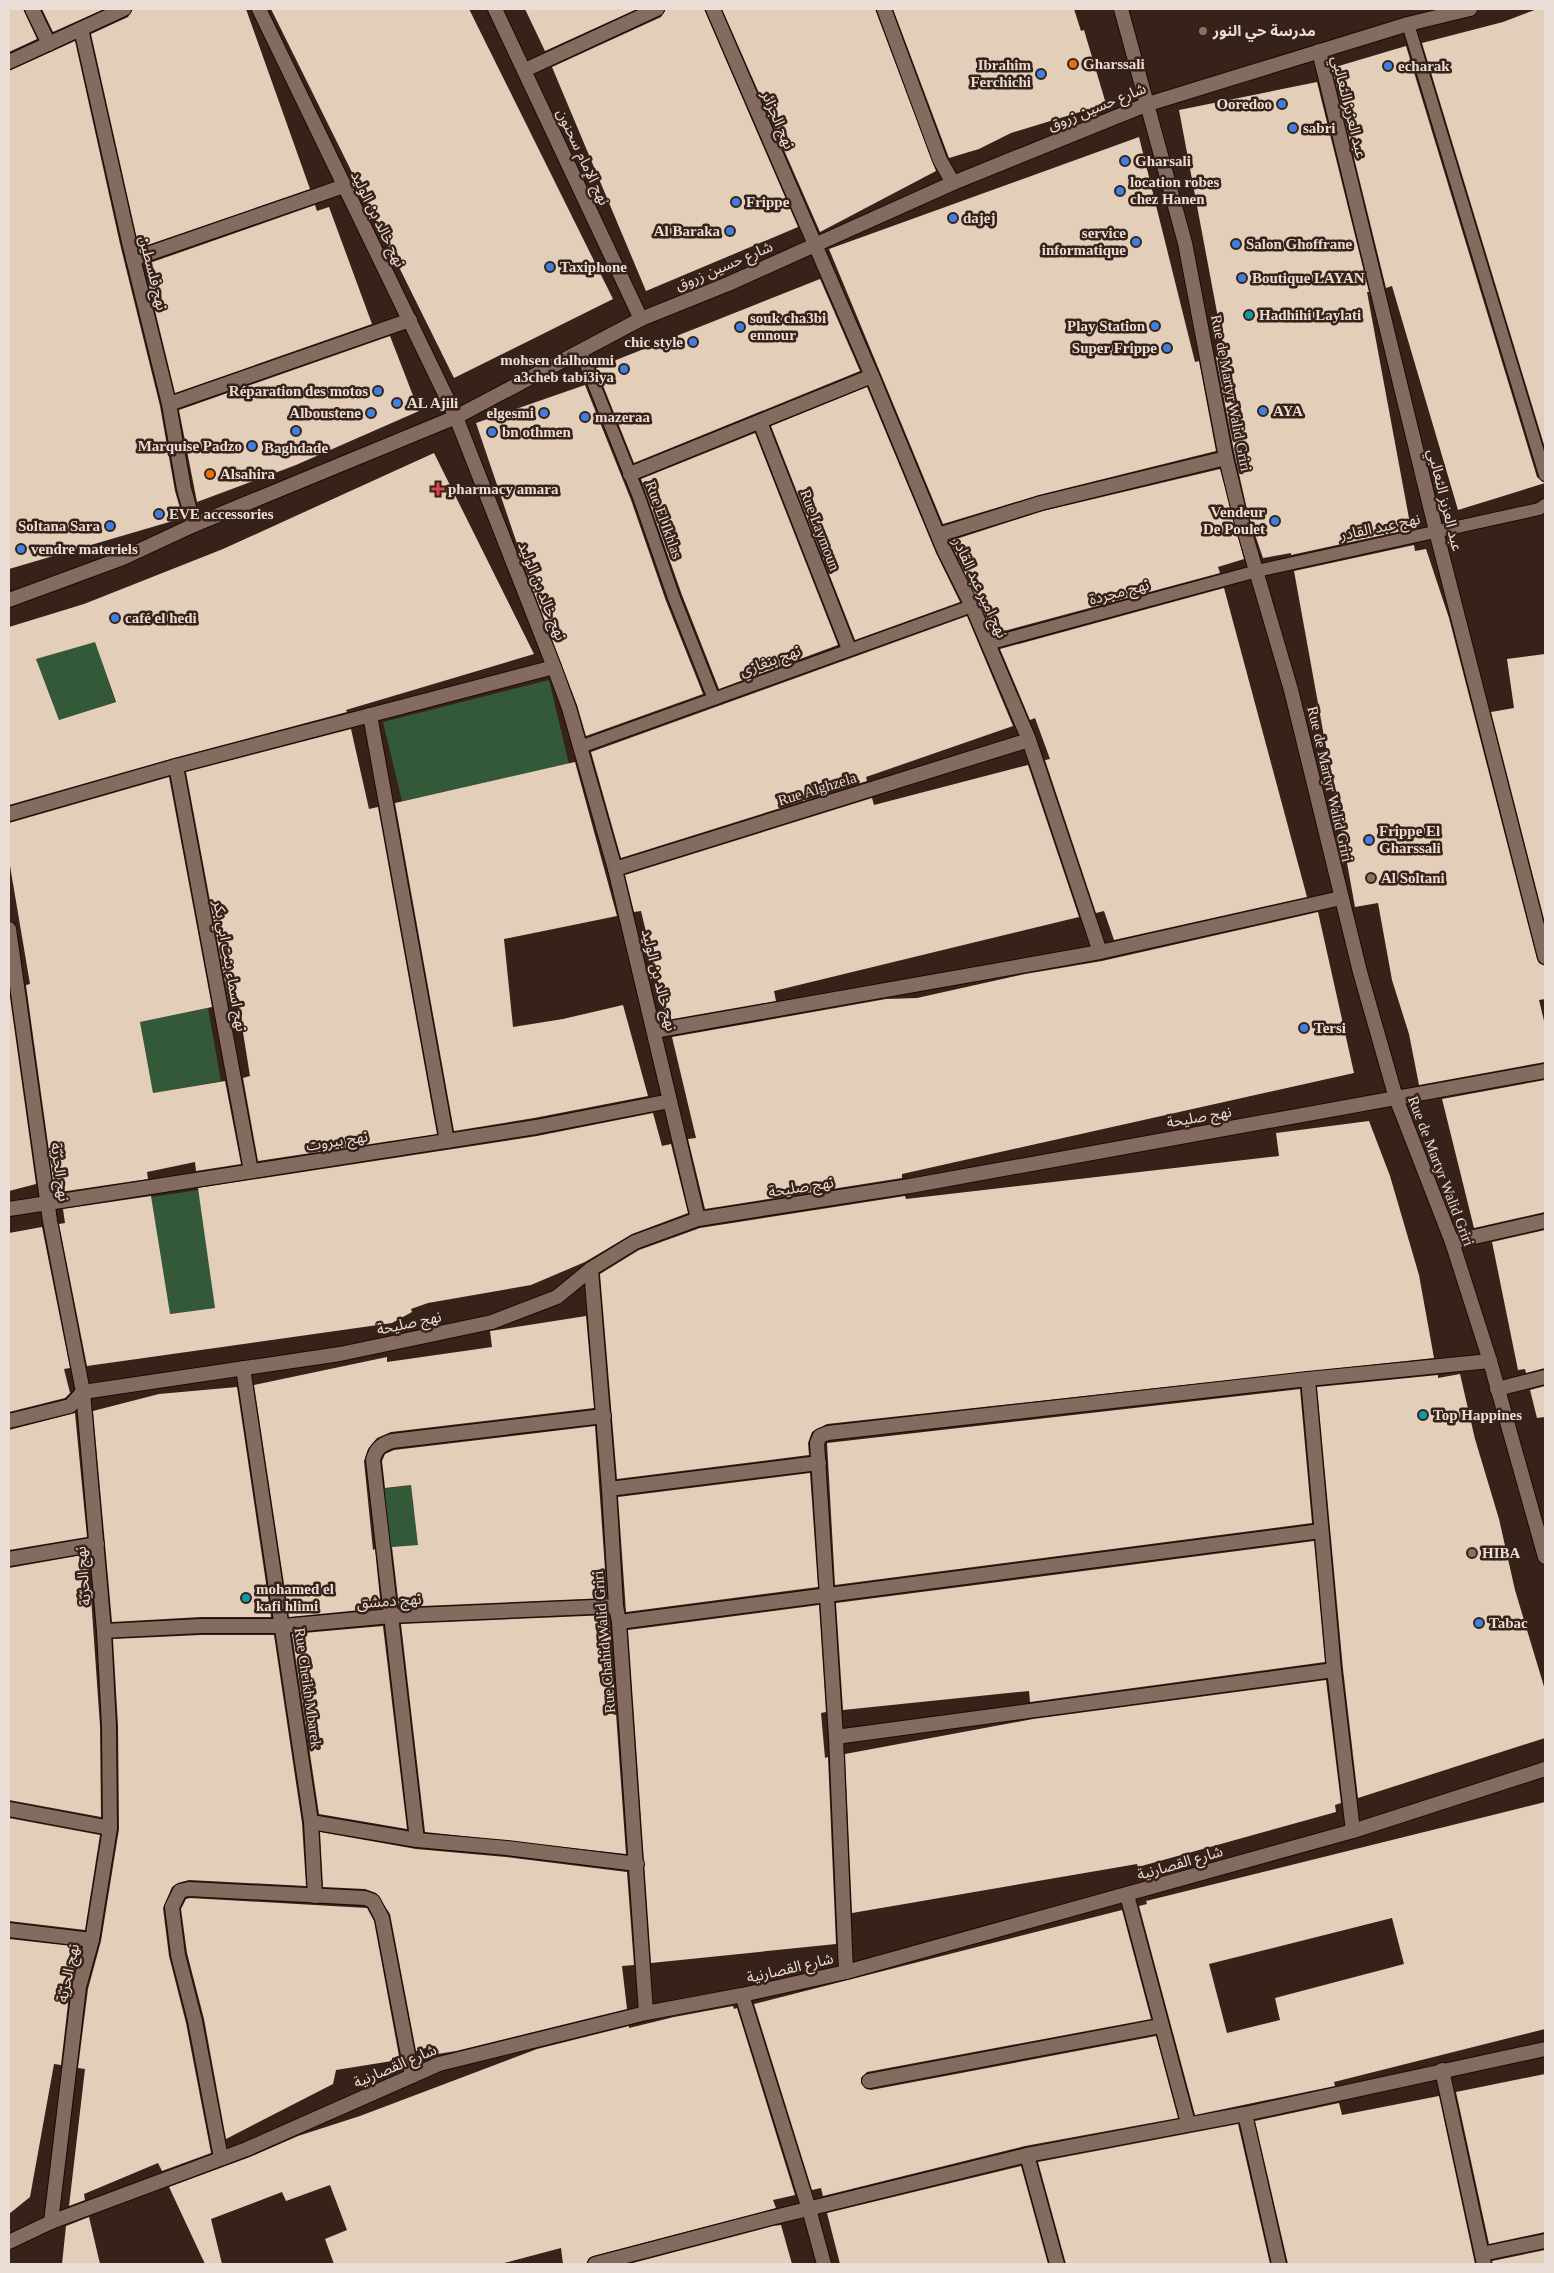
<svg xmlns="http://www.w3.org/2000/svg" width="1554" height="2273" viewBox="0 0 1554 2273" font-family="'Times New Roman','Noto Sans Arabic',serif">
	<rect width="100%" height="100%" fill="#362218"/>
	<g fill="#345938">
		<polygon points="95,641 115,702 59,720 36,659"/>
		<polygon points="549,680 569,764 402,801 383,722"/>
		<polygon points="208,1008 221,1081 153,1093 140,1022"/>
		<polygon points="199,1190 215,1308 168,1314 151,1197"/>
		<polygon points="411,1485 413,1505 425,1544 389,1548 382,1489"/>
	</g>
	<g fill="#e2ceb9" fill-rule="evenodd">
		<polygon points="9,9 23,9 37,39 9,52"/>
		<polygon points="42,9 104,9 53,32"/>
		<polygon points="133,9 246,9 310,189 139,248 91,34 128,17"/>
		<polygon points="271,9 469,9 613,299 454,378"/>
		<polygon points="525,9 637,9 545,51"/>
		<polygon points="666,9 704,9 798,227 646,291 552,67 661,17"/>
		<polygon points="722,9 875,9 936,171 820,232"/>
		<polygon points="893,9 1074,9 1081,31 1084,30 1106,104 1011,133 979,149 949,158"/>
		<polygon points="1537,9 1545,9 1545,448 1422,43 1503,22"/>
		<polygon points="75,41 120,244 160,406 175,491 183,518 9,569 9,71"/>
		<polygon points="1406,46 1537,477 1545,483 1458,510 1392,286 1386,288 1332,68"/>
		<polygon points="1317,82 1369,292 1367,292 1411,529 1291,555 1291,553 1263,558 1248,514 1235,456 1216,357 1225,355 1179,110"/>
		<polygon points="1139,137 1195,362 1199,361 1216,451 1039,495 943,524 829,249"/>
		<polygon points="315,205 317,211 329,207 372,324 175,393 144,265"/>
		<polygon points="820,279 860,371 634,463 596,368"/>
		<polygon points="390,336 419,411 296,465 197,502 179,410"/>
		<polygon points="585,385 631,500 666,601 703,694 586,736 577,705 530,582 476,423"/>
		<polygon points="867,387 936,553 960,602 855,640 771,426"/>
		<polygon points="755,433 838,645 719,689 682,595 641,479"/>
		<path d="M434 453 534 654 346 710 347 712 174 758 9 805V627L84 604 223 549ZM95 642 116 702 59 720 36 659Z"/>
		<polygon points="1220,469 1244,559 1218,567 1220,573 993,634 950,541 1043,511"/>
		<polygon points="1414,545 1415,551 1426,549 1449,618 1537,959 1539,963 1545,966 1545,999 1539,1000 1545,1025 1545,1062 1419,1085 1409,1034 1392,980 1378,903 1355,907 1294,571"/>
		<polygon points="1224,588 1307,897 1114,940 1104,911 1096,913 1045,760 1050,759 1035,718 1030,720 1000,649"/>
		<polygon points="967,616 1013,726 866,777 867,781 621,858 591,752"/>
		<polygon points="1545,654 1545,923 1491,712 1514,708 1507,659"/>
		<polygon points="351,729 369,809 378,807 437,1134 258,1161 243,1078 250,1076 238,1001 229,1003 186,772"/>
		<polygon points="575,762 617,916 504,939 513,1027 563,1019 623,1005 648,1096 534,1118 454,1131 395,803"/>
		<polygon points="1028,765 1079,917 774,991 776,1001 667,1020 641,911 634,912 625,875 872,798 874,805"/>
		<polygon points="169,777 212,1007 140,1022 153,1093 225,1081 241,1164 196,1171 195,1162 147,1172 148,1179 60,1192 58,1179 53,1180 26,985 30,984 9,860 9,823"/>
		<polygon points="1318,912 1354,1073 902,1174 902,1178 705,1209 688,1139 696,1138 672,1037 886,999 917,998 1025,974 1102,961"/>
		<polygon points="9,990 36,1184 9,1191"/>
		<polygon points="1545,1080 1545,1212 1474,1228 1442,1099"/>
		<polygon points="653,1113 662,1146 671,1144 688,1213 632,1234 585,1262 531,1285 428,1303 411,1309 412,1312 392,1323 87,1366 59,1224 65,1223 63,1209 151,1196 170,1314 215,1308 198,1188 537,1136"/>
		<polygon points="1369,1121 1390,1176 1419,1275 1434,1358 827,1424 812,1432 808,1443 809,1455 617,1479 600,1274 639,1250 700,1228 905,1196 906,1199 1279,1156 1276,1133"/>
		<polygon points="42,1227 70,1368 64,1369 70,1393 65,1398 9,1412 9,1233"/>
		<polygon points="1545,1230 1545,1368 1526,1373 1525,1369 1518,1370 1492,1242"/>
		<polygon points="586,1316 594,1408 391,1432 377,1438 368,1449 364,1461 373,1550 375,1549 381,1608 289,1617 254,1385 387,1357 387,1362 492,1347 490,1331"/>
		<polygon points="1460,1374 1475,1439 1499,1519 1515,1590 1545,1690 1545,1738 1358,1798 1343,1669 1317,1387 1438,1375 1438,1378"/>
		<polygon points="1545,1386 1545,1417 1537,1418 1530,1390"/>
		<polygon points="237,1387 271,1617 201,1617 112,1622 93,1411 159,1394"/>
		<polygon points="1300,1389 1312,1523 835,1585 827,1443"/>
		<polygon points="75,1413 87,1537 9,1550 9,1430"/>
		<polygon points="595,1426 607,1598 399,1607 392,1547 418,1545 411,1485 385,1488 382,1461 385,1454 394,1450"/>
		<polygon points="810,1473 818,1587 626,1612 618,1497"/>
		<polygon points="1314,1541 1325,1662 1030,1702 1029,1691 843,1710 836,1603"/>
		<polygon points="88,1554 100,1726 101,1817 9,1800 9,1568"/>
		<polygon points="819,1605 826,1712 821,1713 825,1758 828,1757 836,1944 651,1963 628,1630"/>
		<polygon points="609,1615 626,1854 425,1832 401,1624"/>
		<polygon points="383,1626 407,1829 319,1814 292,1634"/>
		<polygon points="201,1635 274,1635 302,1823 306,1886 189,1880 178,1883 172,1887 163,1908 169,1956 186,2023 211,2153 162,2171 158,2163 84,2194 85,2200 69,2206 85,2069 78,2068 88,1989 101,1941 119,1829 118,1726 113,1639"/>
		<polygon points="1326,1680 1341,1803 1335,1805 1336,1812 1138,1867 1137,1864 852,1913 845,1754 1033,1719"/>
		<path d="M1545 1802V2029L1334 2082 1335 2086 1195 2115 1139 1906 1147 1904 1146 1901ZM1392 1918 1404 1964 1275 1998 1280 2020 1227 2033 1209 1964Z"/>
		<polygon points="9,1818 100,1835 85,1930 9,1921"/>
		<polygon points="320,1832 416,1849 506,1857 627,1872 634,1965 622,1966 627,2009 456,2051 431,2055 429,2047 416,2051 390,1914 376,1893 365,1889 323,1887"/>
		<polygon points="190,1898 367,1908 374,1921 399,2056 392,2058 392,2061 336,2070 333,2084 226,2139 204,2019 187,1953 181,1909 186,1899"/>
		<polygon points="1122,1910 1151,2019 867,2072 861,2078 861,2083 866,2089 871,2090 1156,2036 1178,2118 1025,2146 823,2196 821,2188 812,2190 754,2004"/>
		<polygon points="9,1939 81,1947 70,1986 61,2065 54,2064 30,2197 9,2214"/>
		<polygon points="733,2006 734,2009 737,2008 795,2195 773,2200 776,2208 593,2256 589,2258 586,2264 563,2264 561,2248 500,2264 334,2264 325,2239 347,2230 330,2185 286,2201 282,2192 211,2219 222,2264 205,2264 169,2187 250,2157 298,2136 360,2116 537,2049 629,2026 629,2028 674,2017"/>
		<polygon points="1545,2074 1545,2232 1489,2244 1456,2092"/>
		<polygon points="1439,2096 1475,2264 1288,2264 1255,2121 1339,2103 1342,2115"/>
		<polygon points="1238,2124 1270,2264 1066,2264 1038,2162"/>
		<polygon points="1021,2166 1048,2264 840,2264 827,2213"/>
		<polygon points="89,2217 100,2264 62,2264 66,2226"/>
		<polygon points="781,2225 792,2264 629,2264 773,2226"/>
		<polygon points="1545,2250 1545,2264 1493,2264 1492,2261"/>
	</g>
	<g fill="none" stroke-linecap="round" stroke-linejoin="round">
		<defs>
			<g id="service">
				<polyline points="1408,24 1545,475"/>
				<polyline points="581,352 639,497 674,598 714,699"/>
				<polyline points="988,644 1257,571 1539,509 1545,505"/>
				<polyline points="580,747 972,606"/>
			</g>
			<g id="minor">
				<polyline points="32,9 49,44"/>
				<polyline points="259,9 456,417 554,667 569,708 615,869 698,1219"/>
				<polyline points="495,9 641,319"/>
				<polyline points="713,9 872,376 944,550 972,606 1029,740 1100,952"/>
				<polyline points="884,9 940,160 953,183"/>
				<polyline points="81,29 129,242 169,404 184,489 194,525"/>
				<polyline points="1319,51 1436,531 1545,957"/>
				<polyline points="9,62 124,9"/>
				<polyline points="525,70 657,9"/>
				<polyline points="133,259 344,186"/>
				<polyline points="169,404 410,320"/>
				<polyline points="760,422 849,649"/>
				<polyline points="630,474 872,376"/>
				<polyline points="938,535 1041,503 1226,458"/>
				<polyline points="370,715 447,1141"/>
				<polyline points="176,766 251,1171"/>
				<polyline points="9,814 176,766 554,667"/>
				<polyline points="615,869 1029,740"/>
				<polyline points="9,929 50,1221 83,1392 104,1631 109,1726 110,1828 92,1940 79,1987 51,2222"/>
				<polyline points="654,1031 1100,952 1341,898"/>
				<polyline points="9,1209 536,1127 670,1101"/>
				<polyline points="1452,1242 1545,1221"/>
				<polyline points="591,1269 609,1489 616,1606 619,1622 646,2013"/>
				<polyline points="243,1368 311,1822 315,1896"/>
				<polyline points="1308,1379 1334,1670 1353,1831"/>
				<polyline points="1497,1389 1545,1377"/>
				<polyline points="9,1421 70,1406 83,1392 340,1354 492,1322 557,1297 591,1269 635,1242 698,1219 910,1186 1545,1071"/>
				<polyline points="609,1489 819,1463"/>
				<polyline points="9,1559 97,1544"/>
				<polyline points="619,1622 1321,1531"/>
				<polyline points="104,1631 201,1626 283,1626 391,1616 616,1606"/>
				<polyline points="836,1737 1334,1670"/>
				<polyline points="9,1809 110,1828"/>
				<polyline points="311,1822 417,1840 507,1848 637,1864"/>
				<path d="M417 1840 373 1460C376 1449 380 1445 392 1441L604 1416"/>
				<polyline points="1127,1895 1188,2123"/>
				<polyline points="9,1930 92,1940"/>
				<polyline points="846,1972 836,1737 817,1443 820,1436 828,1433 1308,1379 1490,1361"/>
				<polyline points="742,1995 809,2209 824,2264"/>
				<polyline points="1442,2070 1484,2264"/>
				<polyline points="869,2081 1160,2026"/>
				<polyline points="1245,2114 1279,2264"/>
				<polyline points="1027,2155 1057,2264"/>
				<polyline points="221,2158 195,2021 178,1955 172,1907 180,1891 189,1889 365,1898 373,1901 382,1918 412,2076"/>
				<polyline points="1482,2254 1545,2241"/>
				<polyline points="595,2264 771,2218 1027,2155 1245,2114 1545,2049"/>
			</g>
			<g id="tertiary">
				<polyline points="1121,9 1185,243 1226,458 1240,516 1291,690 1360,972 1396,1098 1452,1242 1490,1361 1545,1557"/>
				<polyline points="9,600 123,558 194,525 456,417 641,319 728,284 953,183 1148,104 1408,24 1470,9"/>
				<polyline points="9,2242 51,2222 247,2149 439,2064 646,2013 742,1995 846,1972 1353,1831 1545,1769"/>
			</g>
		</defs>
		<use href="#service" stroke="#1c0b03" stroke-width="14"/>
		<use href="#minor" stroke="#1c0b03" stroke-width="16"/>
		<use href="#tertiary" stroke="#1c0b03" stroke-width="16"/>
		<use href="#service" stroke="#836b5f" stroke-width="12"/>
		<use href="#minor" stroke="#836b5f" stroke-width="14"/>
		<use href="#tertiary" stroke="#836b5f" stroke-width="14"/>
	</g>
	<g fill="#8d6e63" stroke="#362218" stroke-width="2">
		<circle cx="1203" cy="31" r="5"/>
		<circle cx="1371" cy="878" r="5"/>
		<circle cx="1472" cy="1553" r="5"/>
	</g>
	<g fill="#e8710a" stroke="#362218" stroke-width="2">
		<circle cx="1073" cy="64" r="5"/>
		<circle cx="210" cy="474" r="5"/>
	</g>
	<g fill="#3f7fe0" stroke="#362218" stroke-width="2">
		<circle cx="1388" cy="66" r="5"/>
		<circle cx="1041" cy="74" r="5"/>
		<circle cx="1282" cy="104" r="5"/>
		<circle cx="1293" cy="128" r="5"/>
		<circle cx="1125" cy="161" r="5"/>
		<circle cx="1120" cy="191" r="5"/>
		<circle cx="736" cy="202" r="5"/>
		<circle cx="953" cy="218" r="5"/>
		<circle cx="730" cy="231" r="5"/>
		<circle cx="1136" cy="242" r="5"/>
		<circle cx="1236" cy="244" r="5"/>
		<circle cx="550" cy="267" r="5"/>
		<circle cx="1242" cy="278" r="5"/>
		<circle cx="1155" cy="326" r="5"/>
		<circle cx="740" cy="327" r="5"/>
		<circle cx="693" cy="342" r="5"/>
		<circle cx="1167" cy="348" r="5"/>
		<circle cx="624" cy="369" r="5"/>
		<circle cx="378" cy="391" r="5"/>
		<circle cx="397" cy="403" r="5"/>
		<circle cx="1263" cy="411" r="5"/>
		<circle cx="371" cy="413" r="5"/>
		<circle cx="544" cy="413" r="5"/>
		<circle cx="585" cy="417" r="5"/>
		<circle cx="296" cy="431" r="5"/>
		<circle cx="492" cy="432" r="5"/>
		<circle cx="252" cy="446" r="5"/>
		<circle cx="159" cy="514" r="5"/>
		<circle cx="1275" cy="521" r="5"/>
		<circle cx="110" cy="526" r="5"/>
		<circle cx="21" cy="549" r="5"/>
		<circle cx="115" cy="618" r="5"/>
		<circle cx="1369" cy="840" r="5"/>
		<circle cx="1304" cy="1028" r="5"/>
		<circle cx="1479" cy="1623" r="5"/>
	</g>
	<g fill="#0f9aa8" stroke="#362218" stroke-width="2">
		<circle cx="1249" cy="315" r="5"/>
		<circle cx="1423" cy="1415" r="5"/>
		<circle cx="246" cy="1598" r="5"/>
	</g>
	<path fill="#e0444e" stroke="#362218" stroke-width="2" d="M435.5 481.5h5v5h5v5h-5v5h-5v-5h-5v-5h5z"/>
	<g text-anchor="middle" stroke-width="5" stroke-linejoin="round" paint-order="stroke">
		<g font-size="15" font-weight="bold" fill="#eaddd6" stroke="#362218" text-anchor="start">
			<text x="1213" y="36">مدرسة حي النور</text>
			<text x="1083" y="69">Gharssali</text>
			<text x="1031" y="70" text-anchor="end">Ibrahim<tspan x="1031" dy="17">Ferchichi</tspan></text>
			<text x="1398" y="71">echarak</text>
			<text x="1272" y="109" text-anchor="end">Ooredoo</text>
			<text x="1303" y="133">sabri</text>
			<text x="1135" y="166">Gharsali</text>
			<text x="1130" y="187">location robes<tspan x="1130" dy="17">chez Hanen</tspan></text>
			<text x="746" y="207">Frippe</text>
			<text x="963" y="223">dajej</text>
			<text x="720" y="236" text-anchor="end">Al Baraka</text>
			<text x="1126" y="238" text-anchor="end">service<tspan x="1126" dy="17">informatique</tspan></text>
			<text x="1246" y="249">Salon Ghoffrane</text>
			<text x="560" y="272">Taxiphone</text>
			<text x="1252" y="283">Boutique LAYAN</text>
			<text x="1259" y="320">Hadhihi Laylati</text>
			<text x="750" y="323">souk cha3bi<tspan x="750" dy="17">ennour</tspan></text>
			<text x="1145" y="331" text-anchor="end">Play Station</text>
			<text x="683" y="347" text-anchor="end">chic style</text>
			<text x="1157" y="353" text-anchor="end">Super Frippe</text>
			<text x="614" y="365" text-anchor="end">mohsen dalhoumi<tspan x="614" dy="17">a3cheb tabi3iya</tspan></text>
			<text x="368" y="396" text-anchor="end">Réparation des motos</text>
			<text x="407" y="408">AL Ajili</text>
			<text x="1273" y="416">AYA</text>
			<text x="361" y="418" text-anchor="end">Alboustene</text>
			<text x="534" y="418" text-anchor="end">elgesmi</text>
			<text x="595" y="422">mazeraa</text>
			<text x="502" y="437">bn othmen</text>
			<text x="242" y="451" text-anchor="end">Marquise Padzo</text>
			<text x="296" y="453" text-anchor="middle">Baghdade</text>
			<text x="220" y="479">Alsahira</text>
			<text x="448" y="494">pharmacy amara</text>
			<text x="1265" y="517" text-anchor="end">Vendeur<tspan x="1265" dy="17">De Poulet</tspan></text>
			<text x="169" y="519">EVE accessories</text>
			<text x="100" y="531" text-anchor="end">Soltana Sara</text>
			<text x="31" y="554">vendre materiels</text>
			<text x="125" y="623">café el hedi</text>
			<text x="1379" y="836">Frippe El<tspan x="1379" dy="17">Gharssali</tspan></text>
			<text x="1381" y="883">Al Soltani</text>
			<text x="1314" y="1033">Tersi</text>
			<text x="1433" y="1420">Top Happines</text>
			<text x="1482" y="1558">HIBA</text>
			<text x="256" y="1594">mohamed el<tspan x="256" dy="17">kafi hlimi</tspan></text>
			<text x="1489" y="1628">Tabac</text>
		</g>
		<g font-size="15" fill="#eaddd6" stroke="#362218">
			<text transform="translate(1097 107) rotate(-22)" y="5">شارع حسين زروق</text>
			<text transform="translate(1349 107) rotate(76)" y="5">عبد العزيز الثعالبي</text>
			<text transform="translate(778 120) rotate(67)" y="5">نهج الجزائر</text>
			<text transform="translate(583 157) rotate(65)" y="5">نهج الإمام سحنون</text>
			<text transform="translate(378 219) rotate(64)" y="5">نهج خالد بن الوليد</text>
			<text transform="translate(724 266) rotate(-23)" y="5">شارع حسين زروق</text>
			<text transform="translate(153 273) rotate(76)" y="5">نهج فلسطين</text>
			<text transform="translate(1231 393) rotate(79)" y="5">Rue de Martyr Walid Griri</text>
			<text transform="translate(1445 500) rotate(76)" y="5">عبد العزيز الثعالبي</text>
			<text transform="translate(664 520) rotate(70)" y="5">Rue El Ikhlas</text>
			<text transform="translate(1380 527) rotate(-12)" y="5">نهج عبد القادر</text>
			<text transform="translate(820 530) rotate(69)" y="5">Rue Laymoun</text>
			<text transform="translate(980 588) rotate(65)" y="5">نهج امير عبد القادر</text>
			<text transform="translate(542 591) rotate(68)" y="5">نهج خالد بن الوليد</text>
			<text transform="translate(1119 592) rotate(-15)" y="5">نهج مجردة</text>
			<text transform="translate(770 661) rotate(-20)" y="5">نهج بنغازي</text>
			<text transform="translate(1330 784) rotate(77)" y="5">Rue de Martyr Walid Griri</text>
			<text transform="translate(817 789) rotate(-17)" y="5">Rue Alghzela</text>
			<text transform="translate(230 966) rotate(80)" y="5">نهج اسماء بنت ابي بكر</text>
			<text transform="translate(659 980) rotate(76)" y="5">نهج خالد بن الوليد</text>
			<text transform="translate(1199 1117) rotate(-10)" y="5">نهج صليحة</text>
			<text transform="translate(337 1141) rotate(-9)" y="5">نهج بيروت</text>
			<text transform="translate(1441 1171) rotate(69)" y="5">Rue de Martyr Walid Griri</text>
			<text transform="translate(60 1172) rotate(82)" y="5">نهج الحرّيّة</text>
			<text transform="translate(801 1187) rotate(-9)" y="5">نهج صليحة</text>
			<text transform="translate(409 1323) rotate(-12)" y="5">نهج صليحة</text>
			<text transform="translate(83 1576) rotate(-95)" y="5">نهج الحرّيّة</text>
			<text transform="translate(389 1601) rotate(-4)" y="5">نهج دمشق</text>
			<text transform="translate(604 1642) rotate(-95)" y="5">Rue Chahid Walid Griri</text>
			<text transform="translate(308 1688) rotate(82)" y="5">Rue Cheikh Mbarek</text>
			<text transform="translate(1180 1863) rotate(-16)" y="5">شارع القصارنية</text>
			<text transform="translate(790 1968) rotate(-13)" y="5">شارع القصارنية</text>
			<text transform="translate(68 1973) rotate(-78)" y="5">نهج الحرّيّة</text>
			<text transform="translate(395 2066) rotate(-23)" y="5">شارع القصارنية</text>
		</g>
	</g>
	<rect width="1554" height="2273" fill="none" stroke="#eaddd6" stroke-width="20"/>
</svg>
